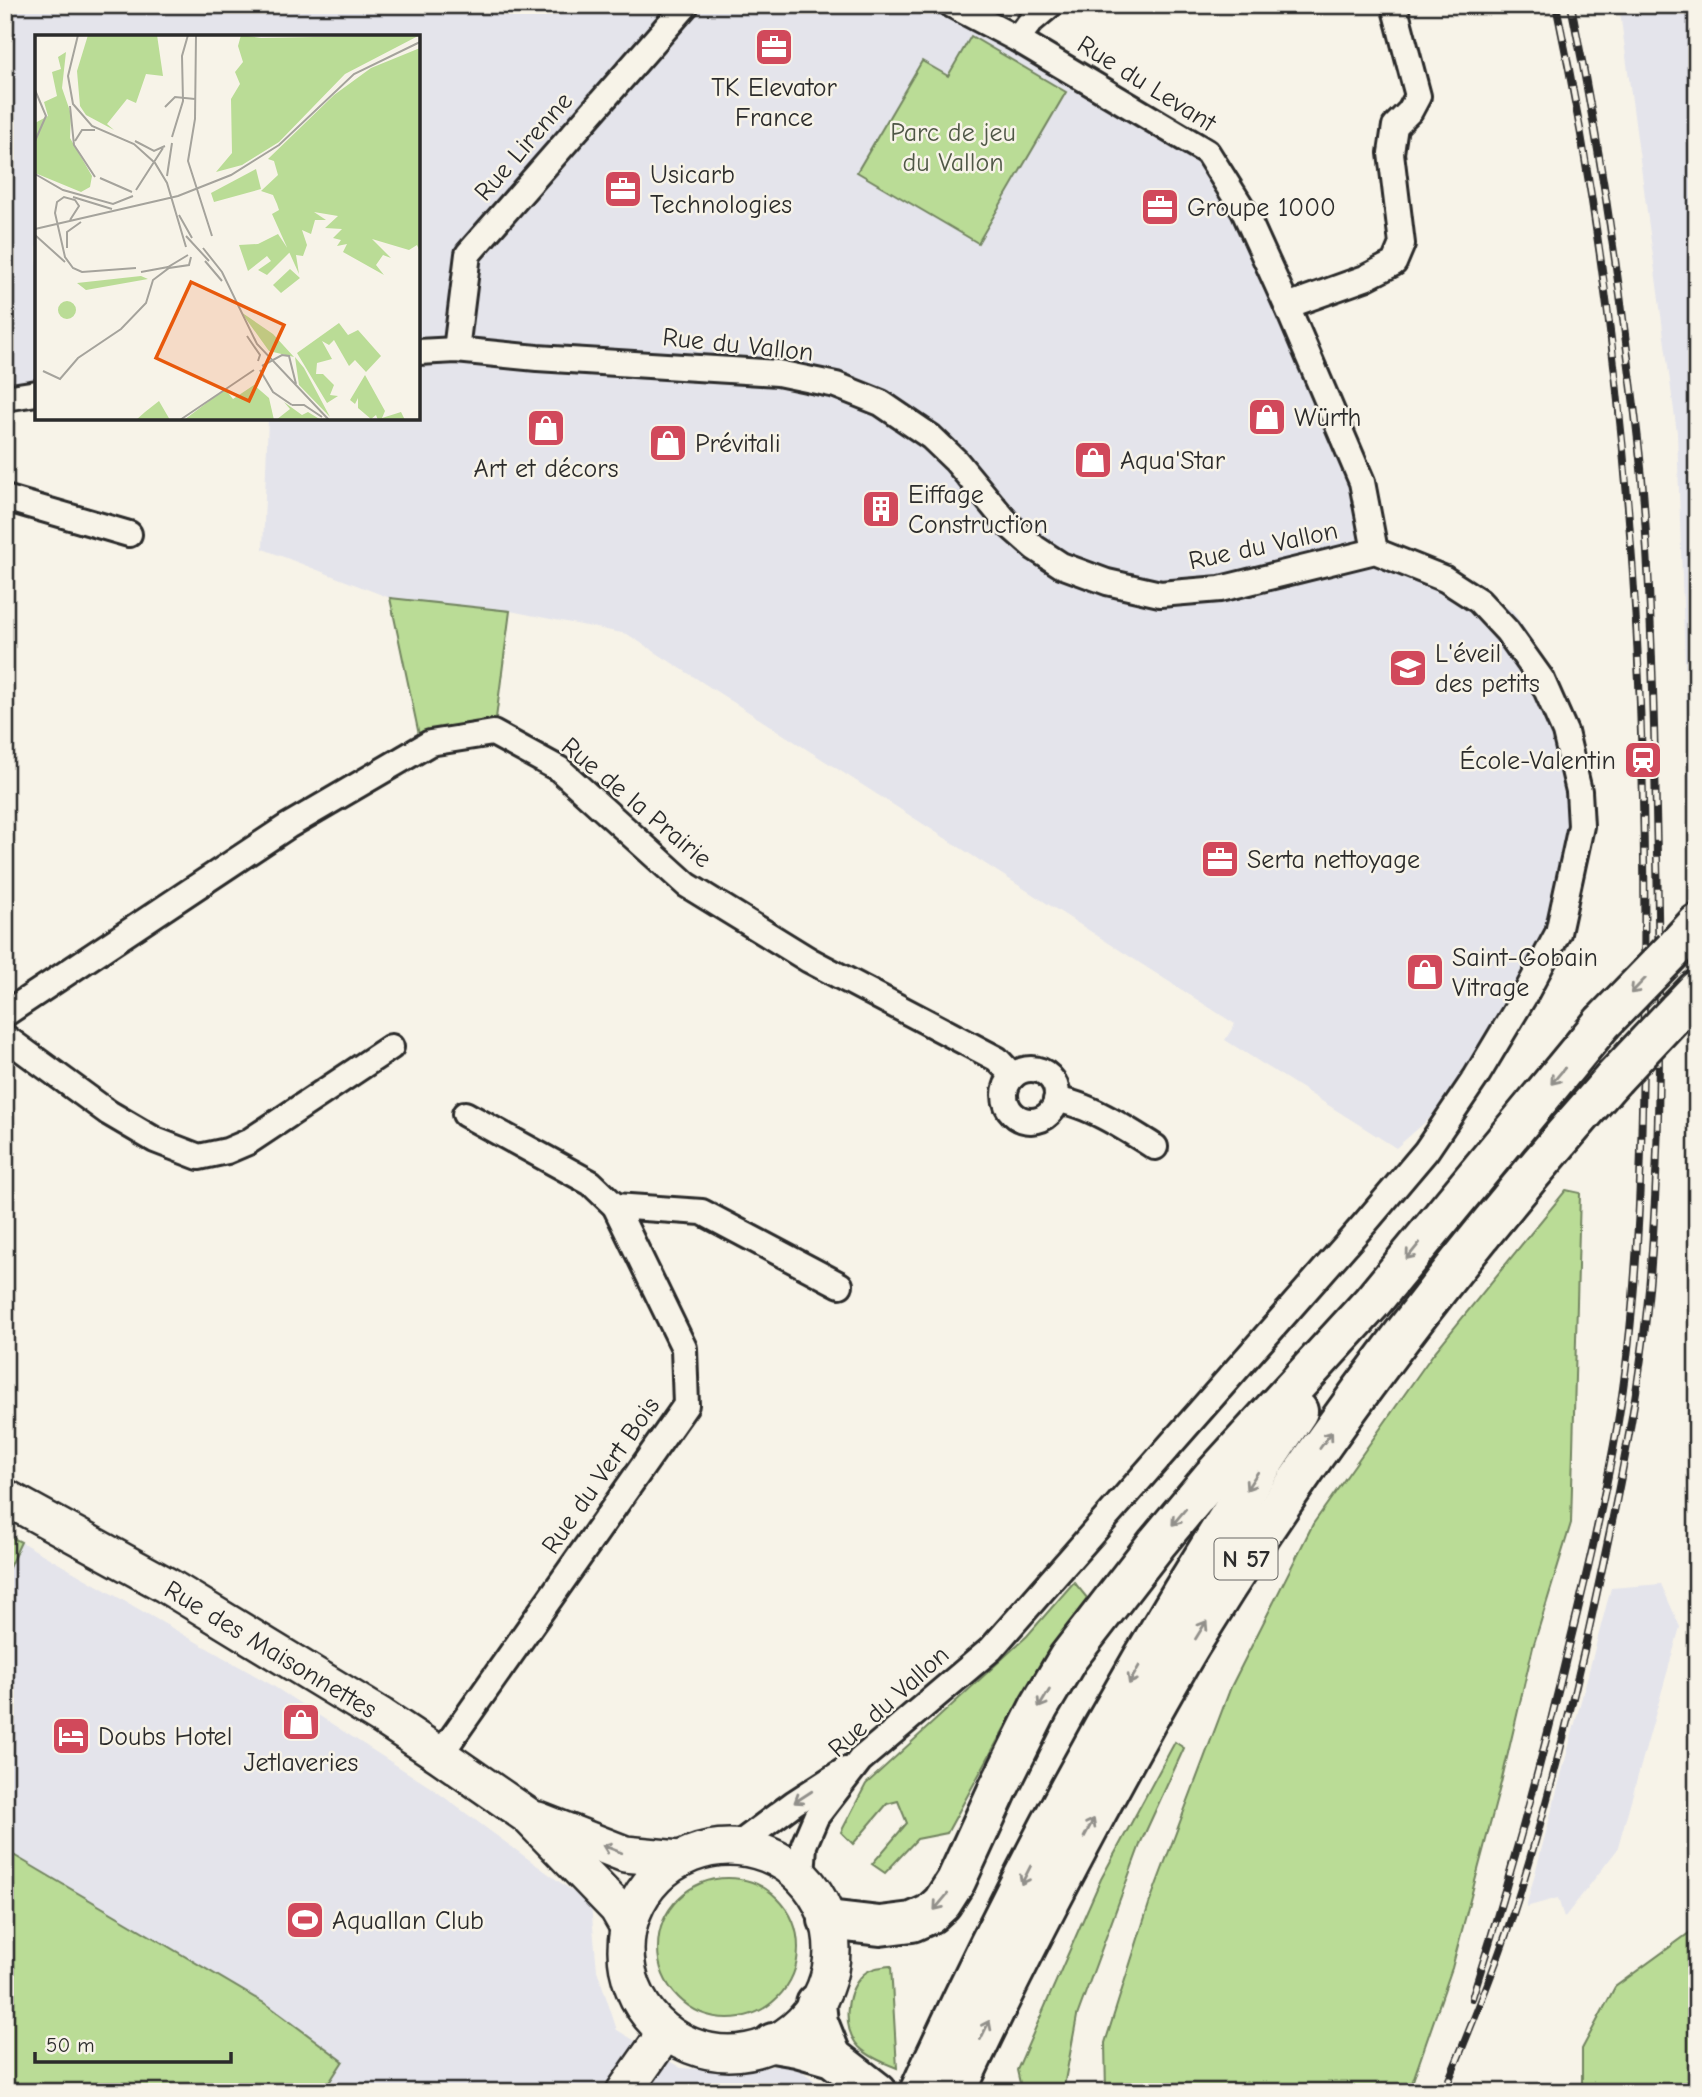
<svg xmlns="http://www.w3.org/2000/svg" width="1702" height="2097" viewBox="0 0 1702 2097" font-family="'Comic Neue',sans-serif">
	<rect width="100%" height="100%" fill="#f7f3e8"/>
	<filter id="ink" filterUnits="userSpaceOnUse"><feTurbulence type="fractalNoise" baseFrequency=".0143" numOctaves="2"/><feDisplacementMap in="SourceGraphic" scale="14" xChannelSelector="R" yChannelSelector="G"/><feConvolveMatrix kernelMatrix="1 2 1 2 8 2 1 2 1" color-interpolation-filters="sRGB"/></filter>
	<g filter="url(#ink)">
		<g fill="#e4e4eb">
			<polygon points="5,5 952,5 1207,152 1287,306 1375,551 1422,568 1512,610 1558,679 1585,763 1591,824 1586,875 1567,941 1476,1077 1396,1148 1225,1040 1235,1024 627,634 510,611 390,598 263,549 268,418 418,418 418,37 37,37 37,406 5,410"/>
			<polygon points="1619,5 1697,5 1697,861 1692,866 1677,433"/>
			<polygon points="21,1542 270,1684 433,1789 591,1905 597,1970 617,2030 681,2068 736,2071 792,2064 830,2092 323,2092 342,2061 269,2006 5,1850 5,1576"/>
			<polygon points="1661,1584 1680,1627 1617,1850 1564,1918 1558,1898 1526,1907 1611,1588"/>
		</g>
		<g fill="#badc96" stroke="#728460" stroke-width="2">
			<polygon points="971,36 1066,92 978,243 857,172 922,61 948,76"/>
			<polygon points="390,598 510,611 495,726 419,735"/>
			<polygon points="1566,1190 1580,1193 1571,1523 1533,1647 1501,1783 1452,1968 1409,2092 1106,2092 1105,2043 1149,1904 1231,1687 1313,1524 1433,1354"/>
			<polygon points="5,1534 21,1542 5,1576"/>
			<polygon points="1074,1582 1088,1599 1017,1705 947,1833 917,1839 885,1873 872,1864 907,1823 898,1801 887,1804 853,1844 841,1832 866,1784 1027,1636"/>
			<polygon points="1175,1742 1184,1748 1141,1842 1077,2016 1063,2092 1022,2092 1017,2070 1101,1879"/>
			<polygon points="5,1850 269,2006 343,2061 323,2092 5,2092"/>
			<circle cx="728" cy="1948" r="70"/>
			<polygon points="1696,1928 1697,2092 1582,2092 1582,2049 1615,1987"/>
			<path d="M891 1966 897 2068C884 2063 869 2057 859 2047 842 2029 845 1994 861 1977 868 1968 881 1967 891 1966Z"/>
		</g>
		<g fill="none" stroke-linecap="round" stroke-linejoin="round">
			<defs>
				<g id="minor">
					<polyline points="952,5 1017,39 1207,152 1244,211 1287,306 1362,482 1375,551"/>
					<polyline points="1017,39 1031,21 1050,5"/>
					<polyline points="1287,306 1365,278 1394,263 1402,244 1391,153 1395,126 1410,111 1418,96 1394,5"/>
					<polyline points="456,350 468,254 686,5"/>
					<polyline points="418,352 456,350 537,358 778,373 836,385 881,403 931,437 956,461 1009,525 1035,548 1061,565 1107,582 1160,594 1220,589 1375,551 1445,579 1479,601 1507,631 1542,680 1565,732 1579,791 1581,826 1558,933 1525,995 1476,1077 1426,1151 1366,1222 991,1649 860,1760 816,1817 804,1845 802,1877"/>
					<polyline points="5,398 37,393"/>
					<polyline points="5,498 129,534"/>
					<polyline points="5,1014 288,826 430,743 493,733 559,769 687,885 809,960 997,1059 1013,1076"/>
					<polyline points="5,1037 109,1113 155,1140 199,1157 227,1151 248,1142 391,1047"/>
					<circle cx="1031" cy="1095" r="26"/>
					<path d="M1056 1100C1087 1103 1128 1130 1155 1147"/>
					<polyline points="615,1206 702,1212 840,1285"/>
					<polyline points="440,1755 686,1405 684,1348 615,1206 591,1183 465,1114"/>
					<polyline points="735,1847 794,1803 845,1770"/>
				</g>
				<g id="secondary">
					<polyline points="5,1497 166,1585 381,1716 440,1755 528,1816 617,1908 628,1927"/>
					<polyline points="538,1820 625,1854 679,1859"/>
					<circle cx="729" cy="1950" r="103"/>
					<polyline points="624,2092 666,2032"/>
				</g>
				<g id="trunk">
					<polyline points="1674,949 1697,924"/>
					<polyline points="1677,1011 1697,990"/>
					<polyline points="828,1920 880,1926 912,1922 930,1914 942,1903 956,1881 999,1787 1039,1707 1068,1658 1157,1543 1213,1476 1372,1302 1602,1023"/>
					<polyline points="816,2004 818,2022 832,2057"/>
					<polyline points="773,2043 797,2047 832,2057 877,2092"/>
					<path d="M919 2092C1026 1857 1153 1625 1298 1411"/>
					<path d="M956 2092C999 1998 1047 1906 1096 1814 1127 1757 1158 1699 1191 1644 1314 1443 1458 1254 1614 1078"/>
				</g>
			</defs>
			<use href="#minor" stroke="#2b2b2b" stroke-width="30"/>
			<use href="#secondary" stroke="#2b2b2b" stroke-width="40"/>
			<use href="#trunk" stroke="#2b2b2b" stroke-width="44"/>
			<use href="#minor" stroke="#f7f3e8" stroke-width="24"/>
			<use href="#secondary" stroke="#f7f3e8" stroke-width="35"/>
			<use href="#trunk" stroke="#f7f3e8" stroke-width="38"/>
			<defs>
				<g id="rail">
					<path d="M1472 1998C1509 1883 1541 1765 1569 1646 1587 1574 1604 1502 1617 1428 1641 1284 1642 1139 1644 994 1648 662 1625 330 1556 5"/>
					<path d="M1444 2092C1471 2026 1499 1960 1520 1892 1551 1791 1577 1687 1599 1583 1620 1486 1640 1388 1649 1289 1664 1115 1659 940 1655 767 1653 674 1650 582 1643 490 1639 440 1632 391 1626 342 1612 229 1594 117 1571 5"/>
				</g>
			</defs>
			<use href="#rail" stroke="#2b2b2b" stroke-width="8"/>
			<use href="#rail" stroke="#f7f3e8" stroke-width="5" stroke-dasharray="16" stroke-linecap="butt"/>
			<defs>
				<g id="trunk-bridge">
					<polyline points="1602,1023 1674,949"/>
					<polyline points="1614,1078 1677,1011"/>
				</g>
			</defs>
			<use href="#trunk-bridge" stroke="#2b2b2b" stroke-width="44" stroke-linecap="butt"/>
			<use href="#trunk-bridge" stroke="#f7f3e8" stroke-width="38"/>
		</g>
		<defs><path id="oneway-shaft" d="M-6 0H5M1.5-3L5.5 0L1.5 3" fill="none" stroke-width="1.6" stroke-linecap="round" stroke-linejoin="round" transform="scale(1.75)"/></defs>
		<g stroke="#918f8a">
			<use href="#oneway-shaft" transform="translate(1638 986) rotate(134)"/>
			<use href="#oneway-shaft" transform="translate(1558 1076) rotate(130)"/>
			<use href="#oneway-shaft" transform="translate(1413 1251) rotate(129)"/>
			<use href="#oneway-shaft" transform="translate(1326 1440) rotate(-54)"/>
			<use href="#oneway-shaft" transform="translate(1252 1481) rotate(123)"/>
			<use href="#oneway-shaft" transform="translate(1179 1517) rotate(130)"/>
			<use href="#oneway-shaft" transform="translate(1201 1630) rotate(-58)"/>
			<use href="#oneway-shaft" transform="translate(1134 1675) rotate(119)"/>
			<use href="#oneway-shaft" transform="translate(1044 1699) rotate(121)"/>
			<use href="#oneway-shaft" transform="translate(803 1797) rotate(147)"/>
			<use href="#oneway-shaft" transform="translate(1089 1828) rotate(-62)"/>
			<use href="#oneway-shaft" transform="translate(612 1849) rotate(-159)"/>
			<use href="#oneway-shaft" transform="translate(1026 1875) rotate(117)"/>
			<use href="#oneway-shaft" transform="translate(941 1902) rotate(130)"/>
			<use href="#oneway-shaft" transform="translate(985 2030) rotate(-64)"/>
		</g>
	</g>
	<defs>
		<symbol id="office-square" viewBox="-11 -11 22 22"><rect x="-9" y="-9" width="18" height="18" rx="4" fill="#d1495b" stroke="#f7f3e8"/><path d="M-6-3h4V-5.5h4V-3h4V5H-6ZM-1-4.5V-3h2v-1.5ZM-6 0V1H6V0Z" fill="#fff"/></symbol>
		<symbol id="shop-square" viewBox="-11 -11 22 22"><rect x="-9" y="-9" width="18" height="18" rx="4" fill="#d1495b" stroke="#f7f3e8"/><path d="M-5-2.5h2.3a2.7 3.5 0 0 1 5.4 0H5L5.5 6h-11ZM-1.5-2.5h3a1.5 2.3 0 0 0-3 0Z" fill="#fff"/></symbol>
		<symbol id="building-square" viewBox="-11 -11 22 22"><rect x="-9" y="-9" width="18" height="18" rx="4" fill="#d1495b" stroke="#f7f3e8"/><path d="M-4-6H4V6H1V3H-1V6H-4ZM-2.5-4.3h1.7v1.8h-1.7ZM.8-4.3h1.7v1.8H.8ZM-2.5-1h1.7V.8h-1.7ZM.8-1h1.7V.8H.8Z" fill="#fff"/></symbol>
		<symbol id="school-square" viewBox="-11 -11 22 22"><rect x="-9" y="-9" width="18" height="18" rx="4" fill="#d1495b" stroke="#f7f3e8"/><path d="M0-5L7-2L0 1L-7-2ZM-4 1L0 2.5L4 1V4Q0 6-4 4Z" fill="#fff"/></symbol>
		<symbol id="station-square" viewBox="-11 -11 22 22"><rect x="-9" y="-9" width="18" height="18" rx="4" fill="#d1495b" stroke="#f7f3e8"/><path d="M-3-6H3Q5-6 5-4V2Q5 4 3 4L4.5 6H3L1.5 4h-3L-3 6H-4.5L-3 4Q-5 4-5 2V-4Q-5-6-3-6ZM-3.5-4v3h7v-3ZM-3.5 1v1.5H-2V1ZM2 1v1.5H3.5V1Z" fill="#fff"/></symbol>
		<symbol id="hotel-square" viewBox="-11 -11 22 22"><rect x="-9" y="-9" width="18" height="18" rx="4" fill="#d1495b" stroke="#f7f3e8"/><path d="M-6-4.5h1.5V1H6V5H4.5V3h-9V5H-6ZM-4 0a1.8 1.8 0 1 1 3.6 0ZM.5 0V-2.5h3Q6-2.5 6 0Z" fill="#fff"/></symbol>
		<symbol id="stadium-square" viewBox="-11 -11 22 22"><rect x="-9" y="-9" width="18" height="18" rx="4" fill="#d1495b" stroke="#f7f3e8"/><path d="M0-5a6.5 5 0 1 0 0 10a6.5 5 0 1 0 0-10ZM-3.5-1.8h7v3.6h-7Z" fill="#fff"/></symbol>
	</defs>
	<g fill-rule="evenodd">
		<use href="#office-square" x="752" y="25" width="44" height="44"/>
		<use href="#office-square" x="601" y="167" width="44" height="44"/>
		<use href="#office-square" x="1138" y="185" width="44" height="44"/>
		<use href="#shop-square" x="1245" y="395" width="44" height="44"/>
		<use href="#shop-square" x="524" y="406" width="44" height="44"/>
		<use href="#shop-square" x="646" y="421" width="44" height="44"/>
		<use href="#shop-square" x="1071" y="438" width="44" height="44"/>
		<use href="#building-square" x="859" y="487" width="44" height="44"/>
		<use href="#school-square" x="1386" y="646" width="44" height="44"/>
		<use href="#station-square" x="1621" y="738" width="44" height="44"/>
		<use href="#office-square" x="1198" y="837" width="44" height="44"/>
		<use href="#shop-square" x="1403" y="950" width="44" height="44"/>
		<use href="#shop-square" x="279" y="1700" width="44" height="44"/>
		<use href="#hotel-square" x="49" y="1714" width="44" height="44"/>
		<use href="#stadium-square" x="283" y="1898" width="44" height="44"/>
	</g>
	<g text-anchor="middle" stroke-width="5" stroke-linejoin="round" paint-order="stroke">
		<rect fill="#f7f3e8" stroke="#686764" stroke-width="2" x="1214.5" y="1538.5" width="63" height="41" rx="5"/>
		<g font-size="24" font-weight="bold" fill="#2b2b2b">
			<text x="1246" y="1567">N 57</text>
		</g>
		<g font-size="26" fill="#2b2b2b" stroke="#f7f3e8">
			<text transform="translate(1147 83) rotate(32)" y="9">Rue du Levant</text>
			<text transform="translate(523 146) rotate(-49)" y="9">Rue Lirenne</text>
			<text transform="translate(738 344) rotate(6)" y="9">Rue du Vallon</text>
			<text transform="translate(1263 545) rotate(-12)" y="9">Rue du Vallon</text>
			<text transform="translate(637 802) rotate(40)" y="9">Rue de la Prairie</text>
			<text transform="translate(600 1475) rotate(-55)" y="9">Rue du Vert Bois</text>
			<text transform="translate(271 1649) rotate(31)" y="9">Rue des Maisonnettes</text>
			<text transform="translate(888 1701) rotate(-42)" y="9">Rue du Vallon</text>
		</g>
		<g font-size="26" fill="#2b2b2b" stroke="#f7f3e8" text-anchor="start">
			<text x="774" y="96" text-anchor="middle">TK Elevator<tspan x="774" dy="30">France</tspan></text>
			<text x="650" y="183">Usicarb<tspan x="650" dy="30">Technologies</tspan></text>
			<text x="1187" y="216">Groupe 1000</text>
			<text x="1294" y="426">Würth</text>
			<text x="695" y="452">Prévitali</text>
			<text x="1120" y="469">Aqua'Star</text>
			<text x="546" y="477" text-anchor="middle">Art et décors</text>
			<text x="908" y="503">Eiffage<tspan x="908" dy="30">Construction</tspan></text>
			<text x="1435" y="662">L'éveil<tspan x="1435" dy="30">des petits</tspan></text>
			<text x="1616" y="769" text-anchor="end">École-Valentin</text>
			<text x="1247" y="868">Serta nettoyage</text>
			<text x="1452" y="966">Saint-Gobain<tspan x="1452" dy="30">Vitrage</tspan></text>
			<text x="98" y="1745">Doubs Hotel</text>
			<text x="301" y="1771" text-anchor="middle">Jetlaveries</text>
			<text x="332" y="1929">Aquallan Club</text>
		</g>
		<g font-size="26" fill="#4f5746" stroke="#f7f3e8">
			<text x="953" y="141">Parc de jeu<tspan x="953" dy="30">du Vallon</tspan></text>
		</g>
	</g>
	<g transform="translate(35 35)">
		<rect width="385" height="385" fill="#f7f3e8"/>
		<path d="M53 0H122L128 41 111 39 101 68 92 64 72 89 79 95 51 80 45 71 42 36ZM206 0 226 3 385 0 310 39 244 107 207 130 181 137 197 118 196 64 205 49 200 37 208 27 203 11ZM385 13V217L382 210 374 215 337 204 356 223 348 220 341 230 349 240 308 217 312 209 302 211 306 205 298 203 307 194 290 193 303 181 279 177 291 185H280L276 199 267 195 272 210 268 221 261 220 264 239 237 179 244 175 242 169 238 160 226 156 243 140 239 126 233 124 299 60 336 33ZM31 17 27 53 36 79 35 103 57 141 55 152 46 157 0 138V88L13 81 9 67 22 61 17 37 26 34 23 22ZM221 134 226 154 179 167 176 158ZM243 199 255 217 232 240 223 235 236 226 232 221 213 236 204 210 223 209ZM255 234 265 243 246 258 238 250ZM106 241 113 244 51 255 42 248ZM23 275a9 9 0 1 1 18 0a9 9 0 1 1-18 0ZM206 277 238 299 259 322 234 316ZM304 288 313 300 323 295 346 321 331 337 320 325 314 331 299 305 294 310 287 306 297 324 282 328 281 339H288L299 350 295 360 303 361 292 368 262 318ZM260 322 269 333 295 382 264 350ZM330 340 350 376 347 383 366 377 370 385H343L341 380 336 384 323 373V363L320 369 315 365ZM219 350 234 363 239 385H149L190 354 198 364ZM124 366 135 385H101L110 377ZM249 367 267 380 273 377 286 385H241L255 374Z" fill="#badc96"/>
		<path fill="none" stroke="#a5a39c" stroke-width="2" d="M43 0 33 41 38 69 57 91 99 109 120 128 132 148 151 212M161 0 160 84 153 126 177 201M0 31V55L11 81 0 106M35 71 39 110 60 142M130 72 140 62 160 64M137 102 148 66 147 21 153 0M40 106 47 95H60M100 106 119 116 130 111M0 139 28 155 78 169 98 161M132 141 137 108M65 143 97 157M101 155 128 113M38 162 77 174M144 180 157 203M35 185 44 171 40 165 29 162 22 167 20 178 30 222 38 233 47 237 101 233M0 194 143 161 196 140 244 110 319 39 385 7M0 200 30 227M151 201 174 226M32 213V197L46 187M168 213 187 237 222 309 294 385M170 226 187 246M106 237 133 232 153 220M212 301 225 320 223 326M227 331 247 320 254 321 261 349M225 335 238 357 257 370M8 336 25 344 43 323 86 294 111 268 118 245 134 233 154 230 156 222M257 370H269L287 382M145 385 219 335"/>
		<path fill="#e8590c" fill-opacity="0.15" stroke="#e8590c" stroke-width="3.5" d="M156 247 249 290 214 366 121 323Z"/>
		<rect width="385" height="385" fill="none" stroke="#2b2b2b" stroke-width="3.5"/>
	</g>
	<rect width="1702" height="2097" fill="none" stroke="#f7f3e8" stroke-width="28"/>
	<rect x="14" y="14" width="1674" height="2069" fill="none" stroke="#2b2b2b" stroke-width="2.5" filter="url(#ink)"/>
	<path d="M35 2052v10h196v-10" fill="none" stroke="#2b2b2b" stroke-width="3.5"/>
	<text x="46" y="2052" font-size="21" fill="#2b2b2b" stroke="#f7f3e8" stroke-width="5" paint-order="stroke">50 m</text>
</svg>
